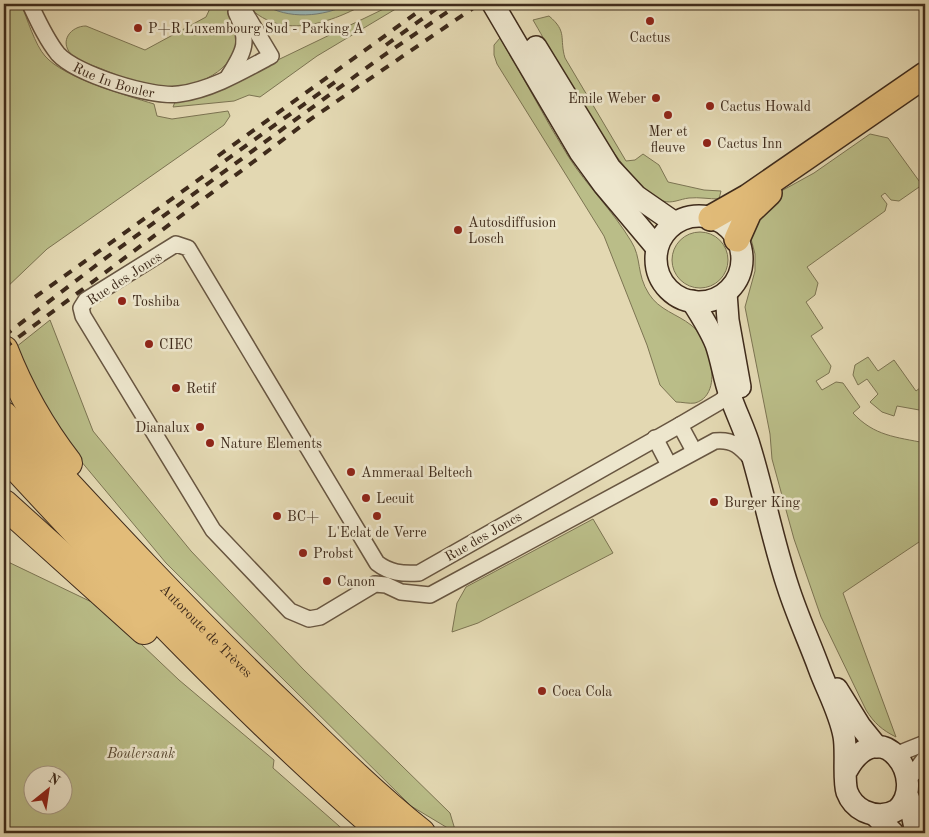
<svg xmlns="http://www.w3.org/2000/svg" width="929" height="837" viewBox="0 0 929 837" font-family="'Old Standard TT',serif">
	<rect width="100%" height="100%" fill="#e3d8b2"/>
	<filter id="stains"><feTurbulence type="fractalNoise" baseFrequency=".004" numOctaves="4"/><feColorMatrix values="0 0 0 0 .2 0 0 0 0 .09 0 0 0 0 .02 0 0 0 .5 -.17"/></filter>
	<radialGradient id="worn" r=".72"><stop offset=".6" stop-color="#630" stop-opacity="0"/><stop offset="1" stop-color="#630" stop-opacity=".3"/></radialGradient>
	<g fill="#babd88" stroke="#7c7452" fill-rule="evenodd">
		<path d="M4 4H21C27 18 35 45 45 56 64 78 125 95 154 104L157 116 172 119 228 111 230 116 224 125 47 249 4 290Z"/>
		<path d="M212 4H227C230 14 239 25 238 36 236 71 196 89 164 87 143 86 121 77 102 69 92 65 78 61 71 54 59 41 71 26 86 26L145 50 206 17Z"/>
		<path d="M246 4H365C328 24 279 41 246 4Z"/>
		<polygon points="394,4 404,4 317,56 260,97 249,95 234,101 173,107 175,102 195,97 230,83"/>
		<path d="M549 16C568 32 559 38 565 58L626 161 635 160 643 154 659 165 668 182 704 190 721 191 719 199C709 199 699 197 689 198 680 199 672 204 663 201 622 185 557 61 533 20Z"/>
		<path d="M500 38C524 77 544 118 568 156 587 186 613 211 631 241 642 258 636 274 649 294 659 310 677 314 691 325 702 333 706 349 710 361 714 376 713 398 695 403 690 404 682 402 676 402L660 385 647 345 604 236 497 64 494 55V45Z"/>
		<path d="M870 134 888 138 922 185 899 201 891 200 885 193 881 196 887 204 885 211 807 267 818 283 815 295 806 302 823 328 811 336 831 366 829 373 816 381 822 390 836 382 843 383 860 407 853 413C874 436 896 437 925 443V538L843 593 896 737C882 730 874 723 866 710L821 617 794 539 772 459 770 434 745 307 755 271V254L750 235V226L774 195 814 173Z"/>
		<circle cx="700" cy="260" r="28"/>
		<polygon points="50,320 93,431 191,551 303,669 450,813 456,833 411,806 166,563 50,424 11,351"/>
		<polygon points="868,357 878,371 894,360 916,391 925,384 925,411 897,406 894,416 882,412 870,402 878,394 867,379 858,385 853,375 855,365"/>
		<polygon points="593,519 613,553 478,623 452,632 457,603 466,587"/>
		<path d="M4 560 102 607 179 680 274 760 273 768 347 833H4ZM32 774H62V804H32Z"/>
	</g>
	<path fill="#99b7b7" stroke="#757f79" d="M263 4H349C323 17 288 20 263 4Z"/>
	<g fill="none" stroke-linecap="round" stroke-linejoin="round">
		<defs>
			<g id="street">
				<path id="s1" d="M30 4C38 21 46 39 58 54 76 74 152 98 179 94 211 90 243 71 271 56L240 4"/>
				<path d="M228 77C245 51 250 41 236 12"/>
				<path d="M729 393 721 401 680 425 419 573C402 574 390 573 377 563L188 248 176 244 86 300 81 308 83 316 213 530 290 611 309 619 320 617 375 584 386 585 401 592 430 595 715 441C733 439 741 447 752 460"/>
				<polyline points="680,425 694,451"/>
				<polyline points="655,438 669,465"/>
				<polyline points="900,753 925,743"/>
				<polyline points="913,774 925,758"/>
			</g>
			<g id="secondary">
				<polyline points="493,4 580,152 604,185 657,248"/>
				<polyline points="536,47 610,168 636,196 675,223"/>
				<circle cx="699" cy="259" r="43"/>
				<polyline points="726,293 728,320 740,387"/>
				<path d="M692 301C701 315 710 329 716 344 722 361 724 379 730 395 736 413 745 430 750 448 764 494 773 542 788 587 797 615 809 641 819 668 827 690 840 713 844 736 847 751 843 780 847 792 850 800 856 807 864 811 875 816 887 816 897 810 929 781 881 710 847 770"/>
				<polyline points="837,689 860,726 877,747"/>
				<polyline points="909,799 916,833"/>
				<polyline points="875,815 893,833"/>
			</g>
			<g id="primary">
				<polyline points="711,218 748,197 925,75"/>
				<polyline points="737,239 749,212 769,193"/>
			</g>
			<g id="highway">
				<path d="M4 350C20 391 41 428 68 463"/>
				<path id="s2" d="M4 416C98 518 192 620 293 716 334 756 376 797 421 833"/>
				<path d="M4 454C126 586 248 715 384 833"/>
				<polyline points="4,504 144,630"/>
			</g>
		</defs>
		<use href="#street" stroke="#685641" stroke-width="18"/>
		<use href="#secondary" stroke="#3f2b1b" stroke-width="24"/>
		<use href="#primary" stroke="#3f2b1b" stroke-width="28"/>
		<use href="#highway" stroke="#3f2b1b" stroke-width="30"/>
		<use href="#street" stroke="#ede6cd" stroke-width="15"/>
		<use href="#secondary" stroke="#ede6cd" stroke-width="21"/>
		<use href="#primary" stroke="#e2bc79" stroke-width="25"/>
		<use href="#highway" stroke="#e2bc79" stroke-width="28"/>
		<g stroke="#3f2b1b" stroke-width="4" stroke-dasharray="9 9" stroke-linecap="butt">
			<polyline points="386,45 443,4"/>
			<polyline points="218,156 429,4"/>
			<polyline points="35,297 335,82"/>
			<polyline points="4,336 103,260 380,58 459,4"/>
			<polyline points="4,348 308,121 479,4"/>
		</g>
	</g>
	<g fill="#8f2418" stroke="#ede6cd" stroke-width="2">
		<circle cx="650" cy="21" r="5"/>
		<circle cx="138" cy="28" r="5"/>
		<circle cx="656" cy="98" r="5"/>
		<circle cx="710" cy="106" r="5"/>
		<circle cx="668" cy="115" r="5"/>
		<circle cx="707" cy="143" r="5"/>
		<circle cx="458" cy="230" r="5"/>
		<circle cx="122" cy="301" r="5"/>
		<circle cx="149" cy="344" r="5"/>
		<circle cx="176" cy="388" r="5"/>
		<circle cx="200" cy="427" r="5"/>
		<circle cx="210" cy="443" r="5"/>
		<circle cx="351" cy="472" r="5"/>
		<circle cx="366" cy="498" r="5"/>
		<circle cx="714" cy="502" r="5"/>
		<circle cx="277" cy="516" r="5"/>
		<circle cx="377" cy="516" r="5"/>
		<circle cx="303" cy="553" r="5"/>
		<circle cx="327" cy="581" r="5"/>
		<circle cx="542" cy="691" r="5"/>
	</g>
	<g text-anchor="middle" stroke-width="5" stroke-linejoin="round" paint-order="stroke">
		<g font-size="14" fill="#3f2b1b" stroke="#ede6cd" text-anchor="start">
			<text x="148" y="33">P+R Luxembourg Sud - Parking A</text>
			<text x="650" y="42" text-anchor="middle">Cactus</text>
			<text x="646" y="103" text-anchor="end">Emile Weber</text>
			<text x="720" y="111">Cactus Howald</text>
			<text x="668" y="136" text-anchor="middle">Mer et<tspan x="668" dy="16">fleuve</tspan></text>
			<text x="717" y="148">Cactus Inn</text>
			<text x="468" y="227">Autosdiffusion<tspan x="468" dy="16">Losch</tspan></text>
			<text x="132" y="306">Toshiba</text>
			<text x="159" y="349">CIEC</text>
			<text x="186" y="393">Retif</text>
			<text x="190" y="432" text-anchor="end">Dianalux</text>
			<text x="220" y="448">Nature Elements</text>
			<text x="361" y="477">Ammeraal Beltech</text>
			<text x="376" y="503">Lecuit</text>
			<text x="724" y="507">Burger King</text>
			<text x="287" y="521">BC+</text>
			<text x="377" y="537" text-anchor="middle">L'Eclat de Verre</text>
			<text x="313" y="558">Probst</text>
			<text x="337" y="586">Canon</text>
			<text x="552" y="696">Coca Cola</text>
		</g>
		<g font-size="14" fill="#3f2b1b" stroke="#ede6cd">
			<text dy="5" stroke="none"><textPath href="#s1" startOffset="120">Rue In Bouler</textPath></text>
			<text transform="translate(124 278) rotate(-33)" y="5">Rue des Joncs</text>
			<text transform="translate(483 536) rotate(-30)" y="5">Rue des Joncs</text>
			<text dy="5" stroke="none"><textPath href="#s2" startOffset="295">Autoroute de Trèves</textPath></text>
		</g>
		<g font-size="14" font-style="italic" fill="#584831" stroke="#ede6cd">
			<text x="141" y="758">Boulersank</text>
		</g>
	</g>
	<rect width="929" height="837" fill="none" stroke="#e3d8b2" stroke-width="20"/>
	<rect x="5" y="5" width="919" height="827" fill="none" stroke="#3f2b1b" stroke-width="2.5"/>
	<rect x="10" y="10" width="909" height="817" fill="none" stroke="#3f2b1b"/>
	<g transform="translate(48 790) rotate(30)"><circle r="24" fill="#ede6cd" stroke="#a79b86"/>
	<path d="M0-4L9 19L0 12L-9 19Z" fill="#8f2418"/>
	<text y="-8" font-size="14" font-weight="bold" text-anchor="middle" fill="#3f2b1b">N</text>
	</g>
	<rect width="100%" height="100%" filter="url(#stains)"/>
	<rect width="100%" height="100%" fill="url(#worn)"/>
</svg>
